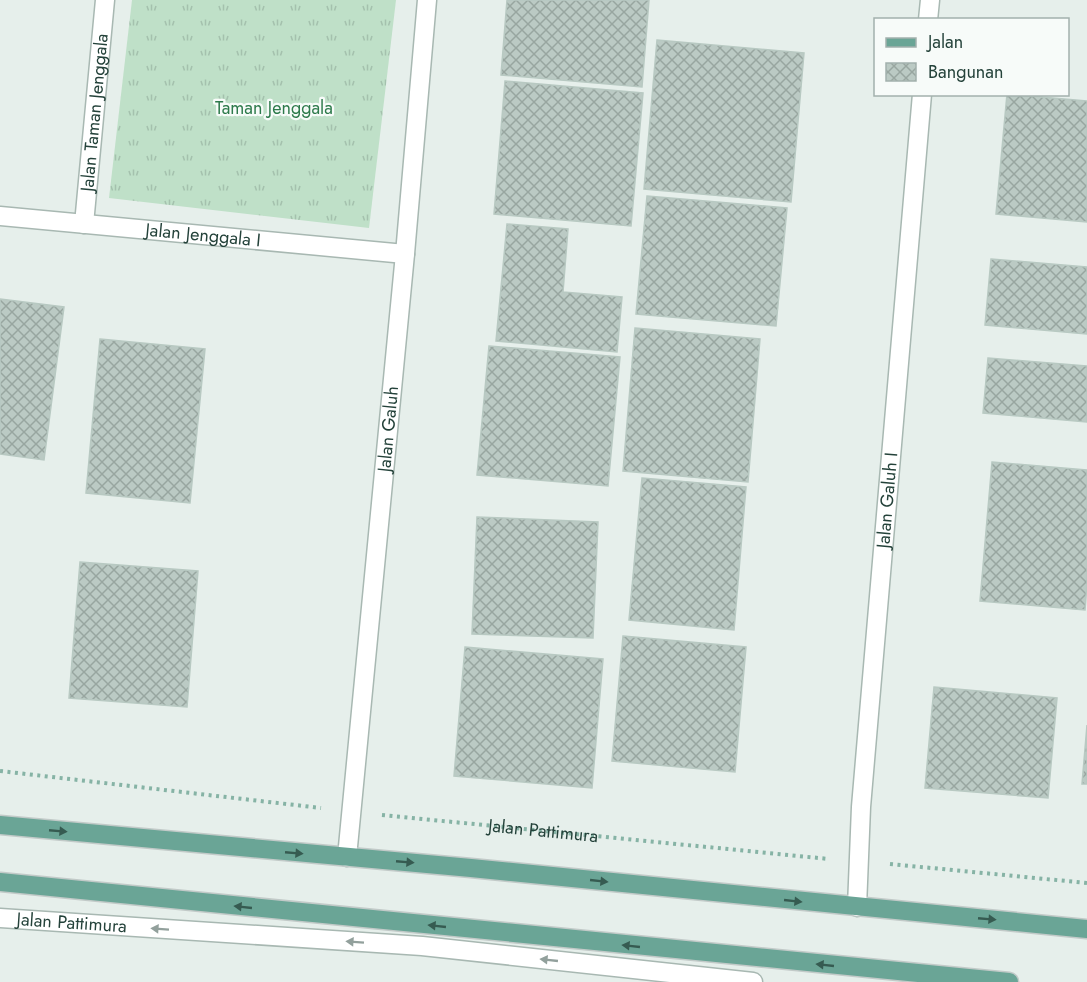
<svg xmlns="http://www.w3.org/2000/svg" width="1087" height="982" viewBox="0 0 1087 982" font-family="Jost,sans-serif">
	<defs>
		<pattern id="grass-tufts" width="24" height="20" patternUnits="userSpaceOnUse" patternTransform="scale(1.5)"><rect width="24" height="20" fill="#bfe0c8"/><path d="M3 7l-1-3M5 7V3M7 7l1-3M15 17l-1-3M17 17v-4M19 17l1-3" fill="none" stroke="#a4c1ad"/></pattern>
		<pattern id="building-cross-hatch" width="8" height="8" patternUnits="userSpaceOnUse" patternTransform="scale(1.5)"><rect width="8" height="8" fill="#bbcac4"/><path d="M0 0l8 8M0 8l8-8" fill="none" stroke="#98a6a0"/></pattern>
	</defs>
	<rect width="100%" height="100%" fill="#e6efeb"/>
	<polygon fill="url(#grass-tufts)" points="132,0 396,0 369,228 109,198"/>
	<g fill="url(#building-cross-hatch)" stroke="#b8c9c2" stroke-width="1.5">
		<polygon points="507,0 649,0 642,87 501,75"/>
		<polygon points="657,40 804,53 791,202 644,189"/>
		<polygon points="505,81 643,93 631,226 494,214"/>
		<polygon points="1007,94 1087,101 1087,222 996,214"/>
		<polygon points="647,196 787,208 776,326 636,314"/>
		<polygon points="507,224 568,229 563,292 622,297 617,352 496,341"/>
		<polygon points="991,259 1087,267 1087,334 985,325"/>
		<polygon points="0,299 64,307 44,460 0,454"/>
		<polygon points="635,328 760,339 748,482 623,471"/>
		<polygon points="100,339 205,349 190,503 86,493"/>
		<polygon points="489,346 620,357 608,486 477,475"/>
		<polygon points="988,358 1087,366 1087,422 983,413"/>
		<polygon points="992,462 1087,470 1087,584 1085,610 980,601"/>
		<polygon points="642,478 746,487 734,630 629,620"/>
		<polygon points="477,517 598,522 593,638 472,634"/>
		<polygon points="80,562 198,571 187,707 69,698"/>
		<polygon points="623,636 746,647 735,772 612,761"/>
		<polygon points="465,647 603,659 592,788 454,776"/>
		<polygon points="934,687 1057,698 1048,798 925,788"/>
		<polygon points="1087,725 1087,784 1082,784"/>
	</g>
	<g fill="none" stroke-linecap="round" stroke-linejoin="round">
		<defs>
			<g id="street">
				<polyline points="928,20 930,0"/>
				<path id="s2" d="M0 216 405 254"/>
				<path id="s3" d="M84 224 105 0"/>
				<path id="s4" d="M347 857 405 254 427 0"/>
				<path id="s5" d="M857 907 861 807 922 94"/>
				<path id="s6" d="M0 918 422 946 753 982"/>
			</g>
			<g id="primary">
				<polyline points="0,825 471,868 1087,929"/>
				<polyline points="0,882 1009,982"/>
			</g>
		</defs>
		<use href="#street" stroke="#a8b8b2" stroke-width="21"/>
		<use href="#primary" stroke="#c2cac8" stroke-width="21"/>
		<g stroke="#86b3a5" stroke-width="4" stroke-dasharray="3 4.5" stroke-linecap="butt">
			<polyline points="0,771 321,808"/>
			<path id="s1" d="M382 815 829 859"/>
			<polyline points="890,864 1087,883"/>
		</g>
		<use href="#street" stroke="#fff" stroke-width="18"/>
		<use href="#primary" stroke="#6aa596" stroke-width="18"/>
	</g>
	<defs><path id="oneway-solid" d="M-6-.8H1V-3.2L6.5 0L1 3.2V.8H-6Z" transform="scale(1.5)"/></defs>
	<g fill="#365b51">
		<use href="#oneway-solid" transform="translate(58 831) rotate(5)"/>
		<use href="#oneway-solid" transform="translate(294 853) rotate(5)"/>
		<use href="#oneway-solid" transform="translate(405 862) rotate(5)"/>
		<use href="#oneway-solid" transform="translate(599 881) rotate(6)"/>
		<use href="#oneway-solid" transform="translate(793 901) rotate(6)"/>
		<use href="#oneway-solid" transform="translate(243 907) rotate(-174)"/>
		<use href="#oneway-solid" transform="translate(987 919) rotate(5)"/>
		<use href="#oneway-solid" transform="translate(437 926) rotate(-174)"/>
		<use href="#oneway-solid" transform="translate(631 946) rotate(-174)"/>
		<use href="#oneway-solid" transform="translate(825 965) rotate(-174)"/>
	</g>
	<g fill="#92a09c">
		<use href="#oneway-solid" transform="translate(160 929) rotate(-176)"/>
		<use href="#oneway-solid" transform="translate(355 942) rotate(-176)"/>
		<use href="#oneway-solid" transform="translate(549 960) rotate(-174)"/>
	</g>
	<g text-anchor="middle" stroke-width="4.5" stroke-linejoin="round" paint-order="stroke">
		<g font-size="18" fill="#2d7a4b" stroke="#f7fbf9">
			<text x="274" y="114">Taman Jenggala</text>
		</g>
		<g font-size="18" fill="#24423a" stroke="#f7fbf9">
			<text dy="6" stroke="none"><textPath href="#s3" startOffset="112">Jalan Taman Jenggala</textPath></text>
			<text dy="6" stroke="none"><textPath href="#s2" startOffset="204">Jalan Jenggala I</textPath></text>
			<text dy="6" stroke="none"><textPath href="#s4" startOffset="430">Jalan Galuh</textPath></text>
			<text dy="6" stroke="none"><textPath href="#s5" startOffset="408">Jalan Galuh I</textPath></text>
			<text dy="6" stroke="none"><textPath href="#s1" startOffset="162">Jalan Pattimura</textPath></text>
			<text dy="6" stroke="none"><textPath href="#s6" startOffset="72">Jalan Pattimura</textPath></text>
		</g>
	</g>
	<rect x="874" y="18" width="195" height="78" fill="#f7fbf9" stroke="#a3b1ad" stroke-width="1.5"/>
	<rect x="886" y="38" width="30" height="9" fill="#6aa596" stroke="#a3b1ad" stroke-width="1.5"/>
	<text x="928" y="48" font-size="18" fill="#24423a">Jalan</text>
	<rect x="886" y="63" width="30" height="18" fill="url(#building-cross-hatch)" stroke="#a3b1ad" stroke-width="1.5"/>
	<text x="928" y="78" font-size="18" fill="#24423a">Bangunan</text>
</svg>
